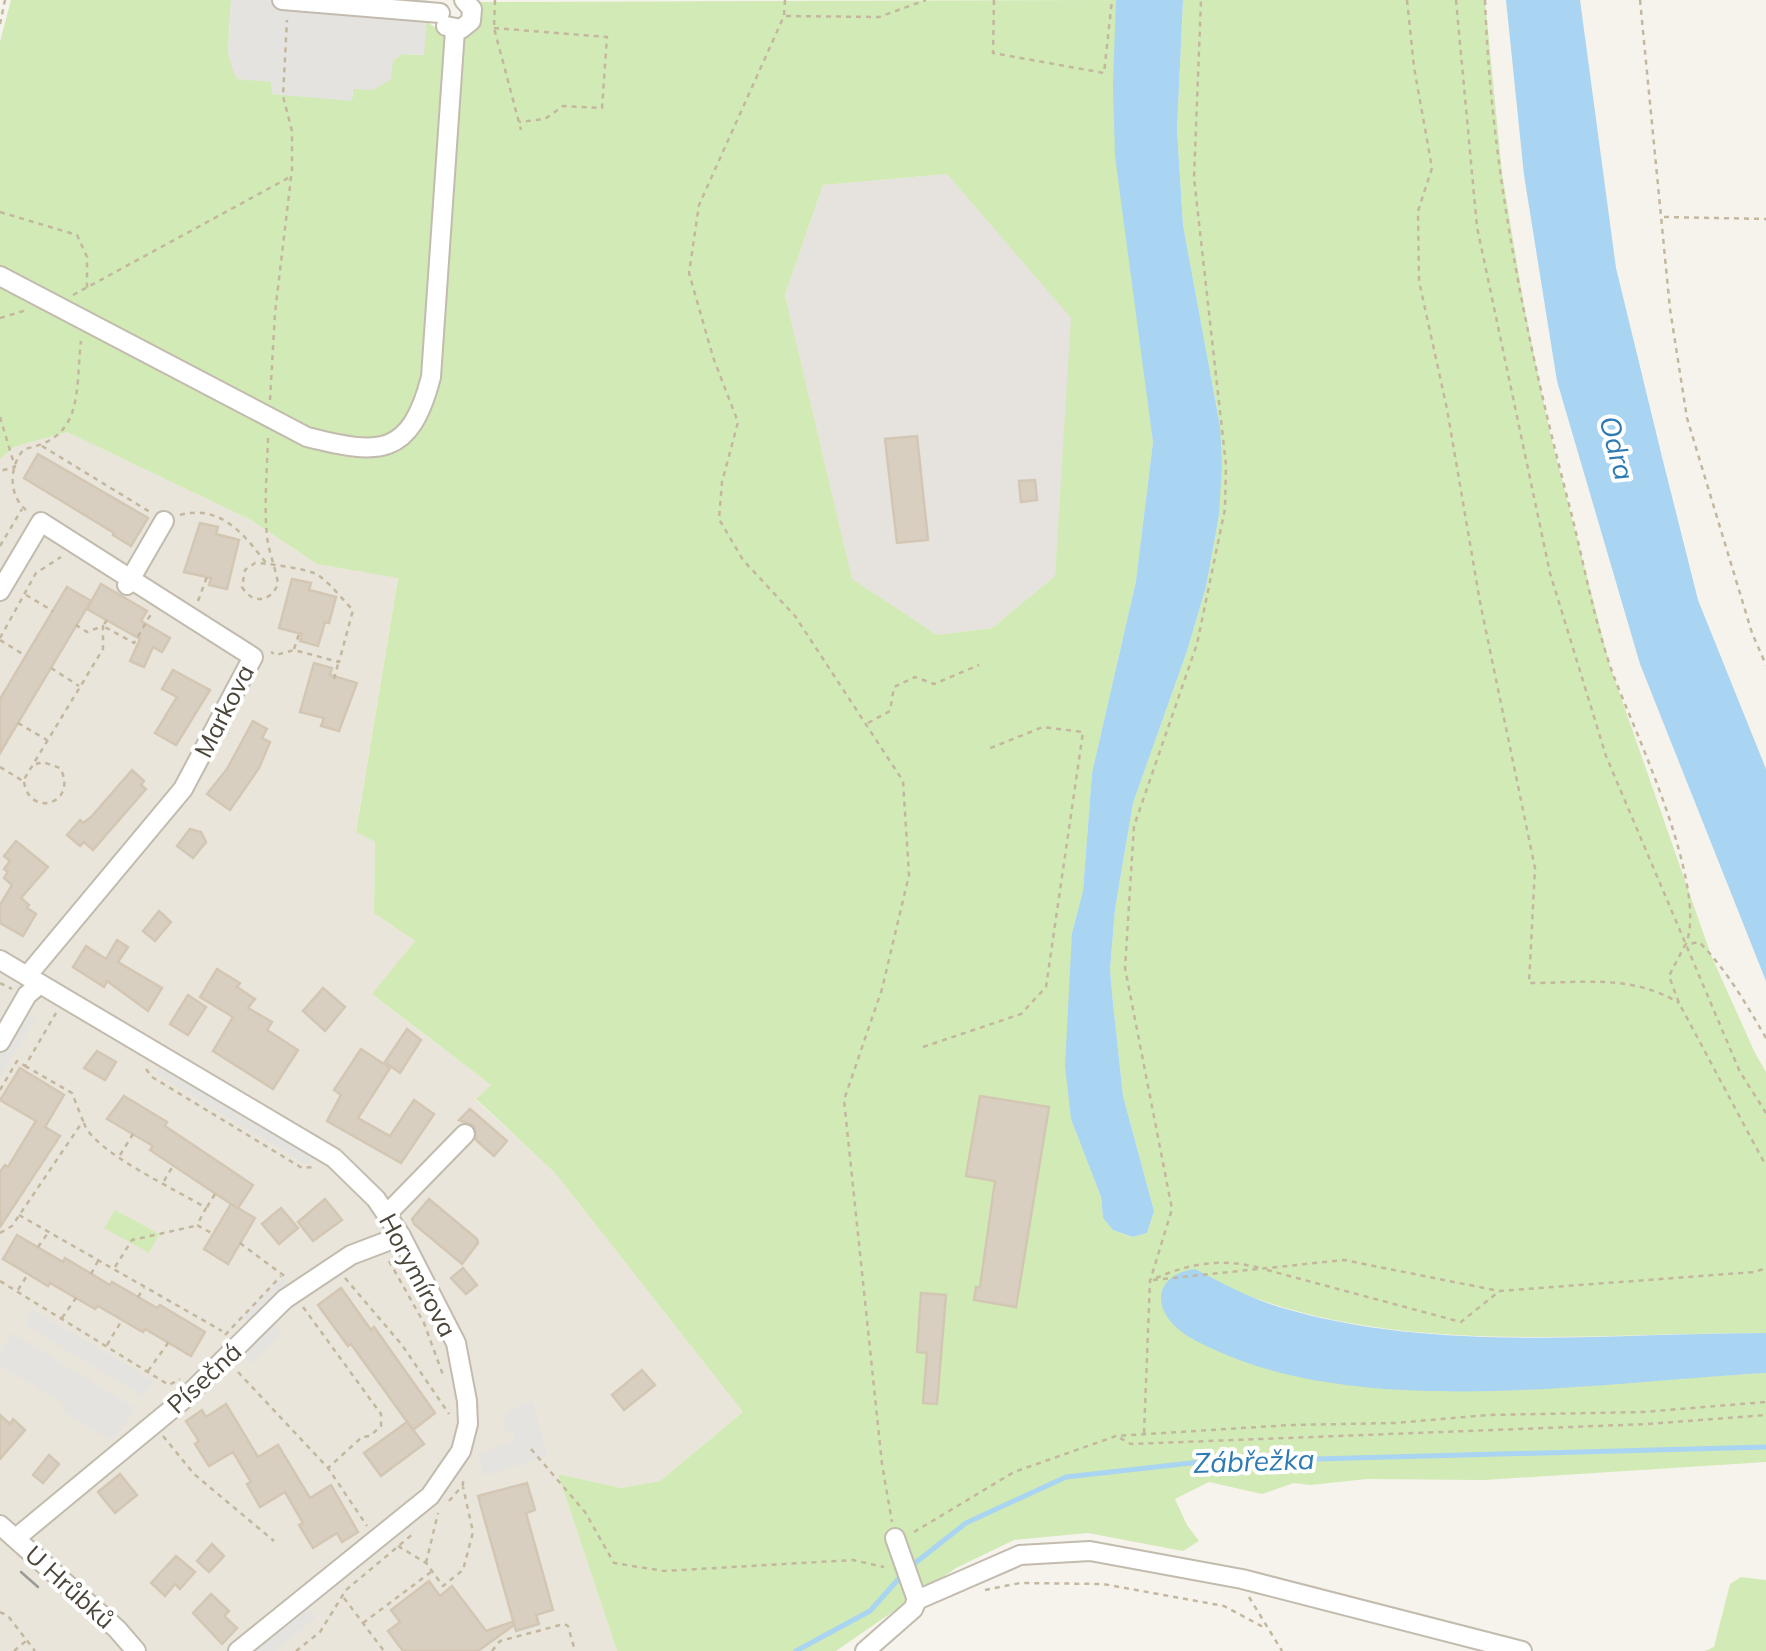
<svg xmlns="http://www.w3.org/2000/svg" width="1766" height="1651" viewBox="0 0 1766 1651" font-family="Mulish,sans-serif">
	<rect width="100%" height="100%" fill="#f6f3ec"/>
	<polygon fill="#eae5da" points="67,432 251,520 317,564 398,577 356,831 375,842 374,913 415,941 373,995 491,1085 476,1100 555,1173 743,1412 660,1481 621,1488 558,1474 617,1651 0,1651 0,459 14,447"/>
	<polygon fill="#e6e2dd" points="947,174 1072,318 1055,576 992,628 937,635 852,580 785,295 823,185"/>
	<g fill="#d2eab5" fill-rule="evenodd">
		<path d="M11 0H231L228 52 272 82V94L352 100 353 89 402 54 423 55 426 21 443 33 479 17 480 2 1116 0V42L1153 442 1136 581 1092 773 1083 891 1072 933 1071 1119 1101 1197 1103 1218 1113 1230 1131 1237 1147 1233 1154 1211 1123 1096 1113 1003 1110 970 1115 909 1133 803 1187 651 1206 587 1219 515 1220 426 1183 225 1177 130 1183 0H1485L1502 173 1524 306 1550 433 1610 666 1711 955 1755 1053 1766 1072V1333C1591 1332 1408 1357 1241 1293L1314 1379 1393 1388 1475 1390 1766 1373V1462L1484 1480 1367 1479 1310 1485 1294 1483 1262 1494 1209 1482 1175 1499 1187 1525 1199 1541 1183 1551 1088 1533 1014 1540 956 1568 836 1651H617L558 1474 621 1488 660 1481 743 1412 555 1173 476 1099 491 1085 372 994 415 941 374 913 375 842 356 832 398 578 317 564 251 520 67 432 14 447 0 459V42ZM947 174 1071 318 1055 576 992 628 937 635 852 579 785 295 823 185Z"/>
		<polygon points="115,1210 159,1234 149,1253 104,1228"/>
		<polygon points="1741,1577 1766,1580 1766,1651 1705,1651 1714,1647 1730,1584"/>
	</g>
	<g fill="#e5e3e0">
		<polygon points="231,0 428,0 424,55 402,54 393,61 391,79 373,90 353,89 352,101 272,94 271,82 237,79 232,68 228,52"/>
		<polygon points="21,1006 36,1017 0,1078 0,1042"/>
		<polygon points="164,1058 320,1150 307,1165 156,1074"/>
		<polygon points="283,1277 298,1291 268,1316 281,1334 251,1364 235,1349 254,1330 242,1317"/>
		<polygon points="33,1310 154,1381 143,1396 25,1325"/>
		<polygon points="12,1333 135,1408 113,1442 61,1410 64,1404 0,1366 0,1352"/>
		<polygon points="533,1402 548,1456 484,1476 478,1454 513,1441 516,1430 505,1433 504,1416 520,1405"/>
		<polygon points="303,1599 316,1618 275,1651 238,1651"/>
	</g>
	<g fill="#a9d4f2">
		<polygon points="1116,0 1183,0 1177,130 1183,225 1220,426 1222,464 1219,515 1206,587 1187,651 1133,803 1115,909 1110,970 1113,1003 1123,1096 1154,1211 1147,1233 1132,1237 1113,1230 1103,1218 1101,1197 1071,1119 1065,1066 1072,933 1083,891 1092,773 1136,581 1153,442 1115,156 1113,86"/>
		<polygon points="1506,0 1580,0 1616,268 1662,457 1698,600 1766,769 1766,981 1640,664 1557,381 1524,175"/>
		<path d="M1195 1269C1222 1283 1249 1298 1279 1307 1436 1354 1604 1333 1766 1333V1373C1601 1382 1367 1420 1215 1350 1196 1341 1177 1333 1166 1315 1152 1291 1169 1272 1195 1269Z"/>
	</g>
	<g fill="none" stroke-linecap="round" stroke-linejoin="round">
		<g stroke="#a9d4f2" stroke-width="5">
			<polyline points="910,1567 966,1523 1066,1477 1200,1462 1766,1447"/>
			<polyline points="796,1651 870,1611 902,1575"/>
		</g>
	</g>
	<g fill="#d8cfc1" stroke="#d3c7b4" stroke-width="2.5">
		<polygon points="917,436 928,540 897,543 885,439"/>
		<polygon points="38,454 148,518 131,546 113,535 114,533 24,478"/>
		<polygon points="1035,480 1037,500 1021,502 1019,481"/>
		<polygon points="200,523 218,527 216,534 239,540 227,589 209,585 211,578 184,572"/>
		<polygon points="292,579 311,583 309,590 336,597 329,623 325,622 318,646 300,641 302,634 279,628"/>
		<polygon points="101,584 147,611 141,621 170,638 162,652 153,647 144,667 130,661 140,639 87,609"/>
		<polygon points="67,587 91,601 0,753 0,699"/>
		<polygon points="314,663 332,668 330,675 357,683 339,731 321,726 324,718 300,712"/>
		<polygon points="173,670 210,690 176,745 155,733 177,697 162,689"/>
		<polygon points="253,721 267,729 262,738 270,742 259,768 230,810 207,794 227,769"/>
		<polygon points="132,770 144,781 141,785 146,789 93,850 84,842 80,846 67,835 80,820 83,823 91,817"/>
		<polygon points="190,829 201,832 206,842 193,858 177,846"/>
		<polygon points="16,841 48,867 21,898 29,905 27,908 36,914 23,936 0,923 0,905 12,885 4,878 8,872 4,869 10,861 4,856"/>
		<polygon points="159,911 171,922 155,941 143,931"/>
		<polygon points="117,940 128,947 118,962 162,988 148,1011 107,981 104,987 73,967 86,946 106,959"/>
		<polygon points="217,969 240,983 237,987 255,999 248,1008 272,1022 267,1030 298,1050 273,1089 213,1051 233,1017 200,997"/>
		<polygon points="323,988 345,1007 325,1031 303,1011"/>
		<polygon points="188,995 206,1007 188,1035 170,1024"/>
		<polygon points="407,1029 421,1040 400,1073 385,1062"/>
		<polygon points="361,1049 390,1068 358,1118 390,1136 414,1100 434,1114 401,1163 327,1121 341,1095 334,1090"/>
		<polygon points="97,1051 116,1062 105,1080 84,1068"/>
		<polygon points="20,1068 64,1095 45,1127 60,1136 0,1227 0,1172 5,1165 8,1167 36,1121 0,1100"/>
		<polygon points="124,1096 167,1122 165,1126 253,1185 238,1208 255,1218 228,1264 204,1249 231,1204 237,1208 150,1150 153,1146 107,1119"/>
		<polygon points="980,1096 1049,1107 1016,1307 974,1300 976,1287 980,1287 995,1181 966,1176"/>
		<polygon points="470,1109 507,1141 494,1156 476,1140 474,1126 459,1120"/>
		<polygon points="325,1199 342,1220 313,1241 298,1222"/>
		<polygon points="429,1199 477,1239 478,1243 462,1264 414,1224 412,1219"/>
		<polygon points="281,1208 298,1228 279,1244 262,1224"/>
		<polygon points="17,1235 63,1262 65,1258 110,1285 112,1282 157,1308 160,1305 205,1332 191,1356 145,1329 143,1332 98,1306 95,1309 50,1283 48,1286 3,1259"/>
		<polygon points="463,1268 477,1285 466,1294 451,1278"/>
		<polygon points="341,1288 371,1330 374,1327 435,1413 413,1430 351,1344 348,1346 318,1305"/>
		<polygon points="921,1293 946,1295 937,1404 923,1403 927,1353 917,1352"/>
		<polygon points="642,1370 655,1385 624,1410 612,1395"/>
		<polygon points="226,1404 258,1457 278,1445 310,1498 331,1485 358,1532 342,1542 337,1533 313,1548 299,1525 303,1523 285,1492 260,1507 247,1484 251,1482 233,1452 209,1466 195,1444 199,1441 186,1421 202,1410 206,1417"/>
		<polygon points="0,1415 10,1424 13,1419 25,1430 0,1459"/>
		<polygon points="407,1422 424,1444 381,1476 364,1453"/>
		<polygon points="49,1455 59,1464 43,1483 33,1475"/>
		<polygon points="120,1474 137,1495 115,1513 98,1492"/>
		<polygon points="527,1483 535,1510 526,1513 553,1610 536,1615 539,1624 516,1631 478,1496"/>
		<polygon points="212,1544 224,1556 209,1572 197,1561"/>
		<polygon points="176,1556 195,1572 180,1589 175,1584 165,1596 151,1583"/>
		<polygon points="429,1581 440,1596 452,1586 486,1631 512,1622 514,1625 478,1651 403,1651 388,1631 400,1622 391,1610"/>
		<polygon points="211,1594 229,1611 224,1616 237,1628 222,1644 193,1613"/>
	</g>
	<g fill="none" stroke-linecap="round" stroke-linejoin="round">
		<defs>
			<g id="minor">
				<polyline points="282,0 440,13"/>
				<polyline points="446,26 461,29 471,21 472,9 464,0"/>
				<path d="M0 276 307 437C379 455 410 458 431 377L455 30"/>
				<polyline points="127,585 164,521"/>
				<polyline points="0,591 41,522 253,657 183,789 27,976"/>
				<polyline points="0,960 334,1158 376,1199 401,1236 456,1343 467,1401 468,1424 461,1451 430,1496 238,1651"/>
				<polyline points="0,1042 27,995 40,984"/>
				<polyline points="387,1214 465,1134"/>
				<polyline points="0,1525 117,1629 136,1651"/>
				<polyline points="16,1538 184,1399 285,1299 351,1255 401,1236"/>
				<polyline points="917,1600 1020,1555 1090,1551 1242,1579 1522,1651"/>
				<polyline points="865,1651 913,1609 917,1600 895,1538"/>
			</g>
		</defs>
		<use href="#minor" stroke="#c2bbae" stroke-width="22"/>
		<g stroke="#c4b79f" stroke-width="2.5" stroke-dasharray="5 5" stroke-linecap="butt">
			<polyline points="495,0 494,28 521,130"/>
			<polyline points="785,0 784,16 699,205 689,273 713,357 738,422 722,482 719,519 743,560 795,616 903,781 909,875 882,989 844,1100 882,1464 892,1522"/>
			<polyline points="994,0 993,53 1104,73 1112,0"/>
			<path d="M1407 0 1414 67 1432 168 1418 211 1419 281 1447 409 1480 602 1535 868 1529 983C1583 983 1631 974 1679 1003"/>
			<polyline points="1456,0 1477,227 1550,573 1606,756 1740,1072 1766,1113"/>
			<path d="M1485 0C1491 173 1528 348 1572 516 1585 569 1595 625 1614 677 1637 736 1708 887 1686 944"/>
			<polyline points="1640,0 1670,309 1687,418 1752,633 1766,665"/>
			<polyline points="786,16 879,17 926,0"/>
			<polyline points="0,24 5,0"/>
			<polyline points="494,28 607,37 602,108 563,106 545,119 519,122"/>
			<polyline points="0,212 77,235 87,257 87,290"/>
			<polyline points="1664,217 1766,219"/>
			<polyline points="73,295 290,177"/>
			<polyline points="0,318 27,310"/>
			<polyline points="270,400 275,313 292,169 292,131 283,96 287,20"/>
			<polyline points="0,417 15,467 0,471"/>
			<path d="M268 438C267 471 264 504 267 537 269 553 276 569 278 584 270 603 252 604 242 587L245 570 255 563C265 563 309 569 318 575 331 584 342 599 353 610L339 662 294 650 276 655 271 652"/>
			<polyline points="42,446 150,512"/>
			<path d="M26 510C8 495 9 466 24 449 85 438 75 391 81 341"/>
			<path d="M180 515C220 504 244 534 266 563"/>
			<polyline points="0,546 22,509"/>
			<polyline points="26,595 53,611"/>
			<polyline points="198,601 208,574"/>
			<polyline points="107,620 103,626 134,643 151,614"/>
			<polyline points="0,638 36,573 61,557"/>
			<polyline points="0,640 26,656"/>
			<polyline points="294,649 300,631"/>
			<polyline points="51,668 79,686"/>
			<polyline points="334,679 338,664"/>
			<polyline points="18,723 47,740"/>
			<polyline points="868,723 890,711 894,687 915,677 934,684 979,665"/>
			<polyline points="0,767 23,781 103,649 103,626 87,632 76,625"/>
			<path d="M24 782C30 819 79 803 60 768L43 762 36 764"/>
			<polyline points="0,983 12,989"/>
			<path d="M1766 1038C1746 1004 1727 970 1699 942L1685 945 1669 976 1679 1003 1766 1166"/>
			<polyline points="923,1047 1021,1014 1046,987 1083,732 1043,727 988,749"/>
			<polyline points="146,1069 152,1077 302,1168 313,1167"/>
			<polyline points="0,1090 17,1061 25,1066 56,1013"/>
			<path d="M84 1123C92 1151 179 1191 206 1208L197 1225 213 1234"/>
			<polyline points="120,1155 133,1134"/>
			<polyline points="164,1181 174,1164"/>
			<polyline points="207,1207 215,1194"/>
			<polyline points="19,1215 222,1331"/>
			<polyline points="0,1233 12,1226 83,1121 72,1093 25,1066"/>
			<polyline points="240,1243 287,1278"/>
			<polyline points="38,1247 48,1233"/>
			<polyline points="389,1261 424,1323 443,1375"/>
			<polyline points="115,1267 132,1240 195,1226"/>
			<polyline points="1267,1270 1461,1322 1497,1293"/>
			<polyline points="91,1274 98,1261"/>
			<polyline points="345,1278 402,1345 449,1414"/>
			<path d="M1156 1278C1191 1263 1223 1258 1260 1268"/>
			<polyline points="1153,1280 1344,1260 1499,1291 1755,1272 1766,1268"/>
			<polyline points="0,1281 169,1385 180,1379"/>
			<polyline points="18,1290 28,1274"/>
			<polyline points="138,1297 144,1288"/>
			<polyline points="303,1307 381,1414 381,1426 370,1436 362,1437 328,1468"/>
			<polyline points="62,1318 76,1298"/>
			<polyline points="225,1335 281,1276"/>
			<polyline points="107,1345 122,1320"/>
			<polyline points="148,1371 168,1343"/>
			<polyline points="238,1372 328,1468 367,1526"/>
			<polyline points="1144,1433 1150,1281 1172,1209 1125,968 1134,826 1197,644 1225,509 1226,465 1194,178 1201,0"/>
			<polyline points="163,1436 194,1474 274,1541"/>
			<polyline points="1120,1438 1131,1444 1648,1424 1766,1415"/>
			<polyline points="531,1449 585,1512 614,1563 664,1571 853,1560 884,1567"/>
			<polyline points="449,1501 463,1485 463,1479"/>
			<polyline points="914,1532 1014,1472 1116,1436 1290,1425 1395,1423 1488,1415 1643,1412 1766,1402"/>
			<polyline points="398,1546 426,1563 443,1586 463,1570 473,1532 463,1487"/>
			<polyline points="426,1563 438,1513"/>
			<polyline points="985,1590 1020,1583 1103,1584 1224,1606 1265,1628"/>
			<polyline points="1249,1597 1282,1651"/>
			<polyline points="344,1598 384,1651"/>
			<polyline points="0,1612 8,1616 35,1651"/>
			<polyline points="363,1623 431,1572"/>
			<polyline points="14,1651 26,1641"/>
			<polyline points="296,1651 320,1632 346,1590 414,1533"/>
			<polyline points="492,1651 500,1641 564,1624 568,1626 575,1651"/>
		</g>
		<use href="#minor" stroke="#fff" stroke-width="18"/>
		<polyline stroke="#9a9a9a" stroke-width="2.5" points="21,1572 38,1587"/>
	</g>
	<g text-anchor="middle" stroke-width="8" stroke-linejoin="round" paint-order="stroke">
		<g font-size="25" fill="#4b4439" stroke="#fff">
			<text transform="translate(224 711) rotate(-63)" y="9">Markova</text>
			<text transform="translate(418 1275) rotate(62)" y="9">Horymírova</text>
			<text transform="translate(204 1378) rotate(-43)" y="9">Písečná</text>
			<text transform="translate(70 1587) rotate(42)" y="9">U Hrůbků</text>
		</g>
		<g font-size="28" font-style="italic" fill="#2e7ab2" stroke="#fff">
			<text transform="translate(1617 448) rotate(75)" y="10">Odra</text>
			<text transform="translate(1254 1461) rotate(-2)" y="10">Zábřežka</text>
		</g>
	</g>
</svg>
